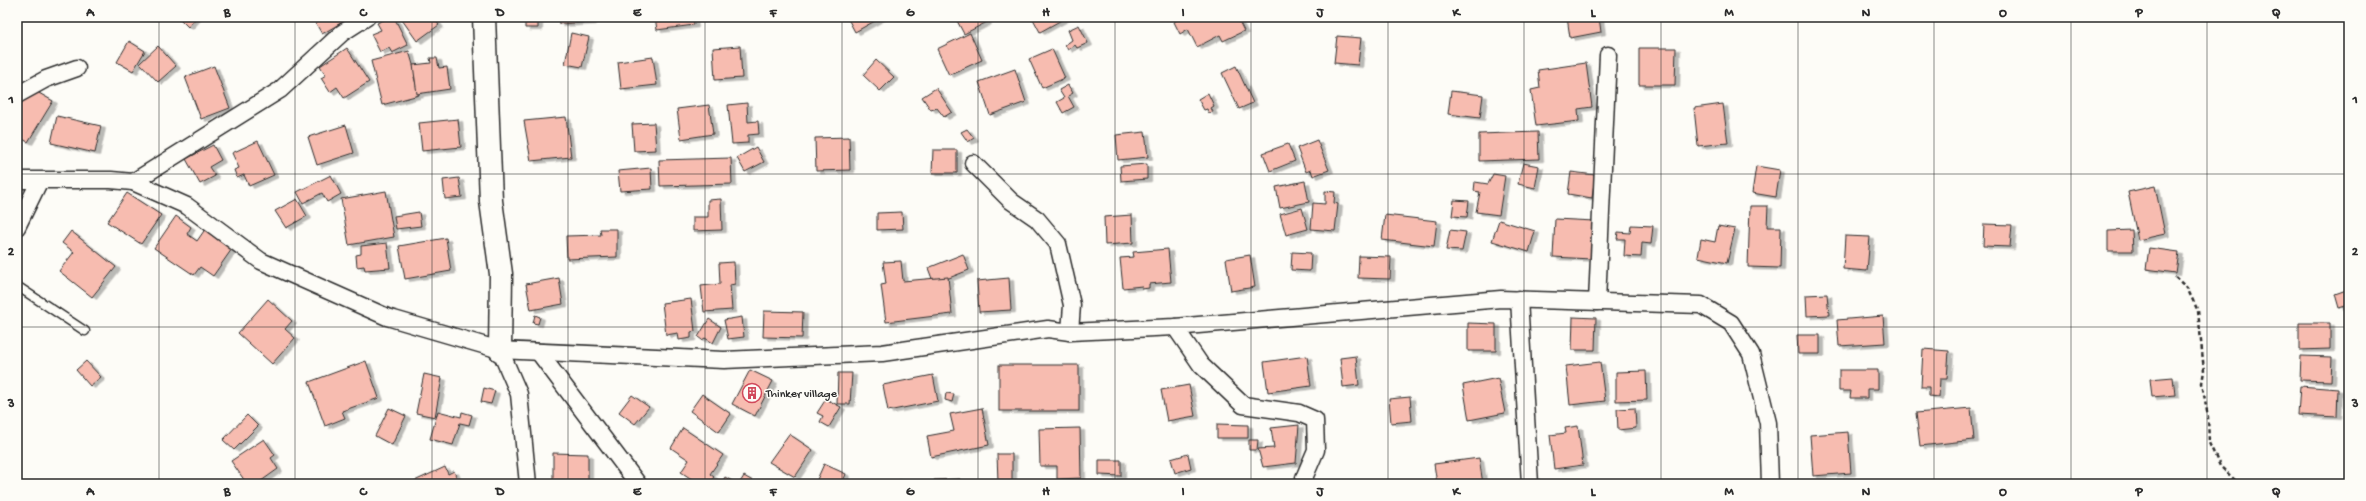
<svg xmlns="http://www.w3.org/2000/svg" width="2366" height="501" viewBox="0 0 2366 501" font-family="'Gochi Hand',sans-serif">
	<defs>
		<filter id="shadow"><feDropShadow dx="4.5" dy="2.5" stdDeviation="0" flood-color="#0004"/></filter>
	</defs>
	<rect width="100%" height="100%" fill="#fdfcf7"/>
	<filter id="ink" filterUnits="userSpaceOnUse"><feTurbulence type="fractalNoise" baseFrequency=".025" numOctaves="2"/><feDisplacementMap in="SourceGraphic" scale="8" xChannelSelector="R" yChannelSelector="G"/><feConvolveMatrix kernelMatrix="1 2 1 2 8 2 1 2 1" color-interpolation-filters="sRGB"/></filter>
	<g filter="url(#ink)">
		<g fill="#f7bcb0" stroke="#2b2b2b" filter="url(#shadow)">
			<polygon points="178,17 197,17 188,27"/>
			<polygon points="312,17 344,17 346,20 322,34"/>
			<polygon points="390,17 394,17 408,45 392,53 389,48 380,52 371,34 381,30 377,23"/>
			<polygon points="400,17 433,17 439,25 417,41"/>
			<polygon points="521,17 541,17 541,20 538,21 538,28 525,28 525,19"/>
			<polygon points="558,17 592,17 592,22 559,24"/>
			<polygon points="655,17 693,17 694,25 657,30"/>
			<polygon points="847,17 882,17 855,32"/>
			<polygon points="955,17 985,17 987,22 964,34"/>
			<polygon points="1032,17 1067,17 1040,32"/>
			<polygon points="1177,17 1237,17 1244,31 1223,41 1220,35 1197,47 1188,29 1180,34 1174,22 1178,19"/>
			<polygon points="1567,17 1599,17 1601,32 1570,38"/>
			<polygon points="1079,25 1088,43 1077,48 1075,45 1068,50 1065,45 1072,40 1068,30"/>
			<polygon points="571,33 589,37 582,67 565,64"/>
			<polygon points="970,33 982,60 949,75 937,49"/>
			<polygon points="1337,36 1361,38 1358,65 1334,63"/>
			<polygon points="129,41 145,51 133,71 117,62"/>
			<polygon points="158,46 176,66 158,82 140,63"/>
			<polygon points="740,46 742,78 715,80 713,48"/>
			<polygon points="347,48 369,82 344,98 337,87 330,92 321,78 326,75 320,66"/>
			<polygon points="1639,48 1676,48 1675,85 1639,85"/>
			<polygon points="1052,49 1065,78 1042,88 1029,59"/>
			<polygon points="409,51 414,68 420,66 422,75 414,77 419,95 382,105 371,61"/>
			<polygon points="653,57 657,85 621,89 618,62"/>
			<polygon points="430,58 437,58 439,68 447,67 450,89 417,94 413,65 431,63"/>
			<polygon points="876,60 894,77 880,91 863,75"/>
			<polygon points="1586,63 1592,107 1578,109 1579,121 1536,126 1531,90 1540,88 1538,70"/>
			<polygon points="214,66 230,108 201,119 185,77"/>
			<polygon points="1236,66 1253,103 1239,109 1222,73"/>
			<polygon points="1015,69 1026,102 990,115 979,82"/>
			<polygon points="1068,85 1073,93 1068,96 1074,107 1063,113 1057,102 1064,98 1059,90"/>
			<polygon points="30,88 53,101 28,142 17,136 17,127 20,123 17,120 17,110"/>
			<polygon points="936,88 952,112 944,117 937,108 931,110 922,97"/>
			<polygon points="1451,91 1483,95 1480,118 1448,114"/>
			<polygon points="1208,93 1214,106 1211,108 1213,112 1209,113 1207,109 1204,110 1198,99"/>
			<polygon points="747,103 748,122 758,121 759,134 748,135 748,143 732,144 728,105"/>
			<polygon points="1723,104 1728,143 1698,146 1694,108"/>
			<polygon points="709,105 713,134 681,139 677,109"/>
			<polygon points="57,116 101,126 95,153 51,143"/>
			<polygon points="566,117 571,157 531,161 524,121"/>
			<polygon points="458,119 461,147 422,151 419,123"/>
			<polygon points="654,123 656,150 634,151 632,124"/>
			<polygon points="346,125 354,153 317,165 308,137"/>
			<polygon points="967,129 974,138 968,142 961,132"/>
			<polygon points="1145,132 1148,157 1118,160 1116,135"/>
			<polygon points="1538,132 1539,159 1479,161 1479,134"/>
			<polygon points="849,137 850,170 816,171 815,138"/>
			<polygon points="1317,140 1329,170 1313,176 1311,170 1306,172 1297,148"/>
			<polygon points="258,141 274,175 249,186 244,175 237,178 234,170 239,168 232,153"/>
			<polygon points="1288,144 1295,161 1270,171 1263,153"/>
			<polygon points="213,145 221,160 209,167 215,176 200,184 186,159"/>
			<polygon points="756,147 764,162 745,172 737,158"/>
			<polygon points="933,150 957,150 957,173 932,173"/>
			<polygon points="731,158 732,184 660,186 659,160"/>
			<polygon points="1523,163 1539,166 1535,188 1518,184"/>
			<polygon points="1147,164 1147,179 1121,181 1120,166"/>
			<polygon points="1756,166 1780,170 1776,197 1752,193"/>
			<polygon points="651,168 652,189 620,191 618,171"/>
			<polygon points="1571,172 1595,175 1592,198 1568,194"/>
			<polygon points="1493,174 1505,176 1499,215 1476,212 1480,192 1474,191 1475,182 1488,184"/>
			<polygon points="331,175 341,194 327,202 322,193 303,203 297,192"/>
			<polygon points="459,178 462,197 445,199 443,180"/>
			<polygon points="1305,181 1309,202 1280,208 1276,187"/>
			<polygon points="2155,186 2165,234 2138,240 2128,192"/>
			<polygon points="386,191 394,237 349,245 341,199"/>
			<polygon points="1325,191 1335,192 1334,203 1338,204 1335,231 1311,229 1313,203 1325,204"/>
			<polygon points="127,193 161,215 141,244 107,222"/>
			<polygon points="297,199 307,216 286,228 275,211"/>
			<polygon points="721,199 722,230 693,231 693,217 708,217 708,200"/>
			<polygon points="1454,200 1469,201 1467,217 1452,216"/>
			<polygon points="1750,206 1768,206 1767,227 1781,227 1780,268 1748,267"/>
			<polygon points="1302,208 1308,229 1286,235 1280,214"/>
			<polygon points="419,212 421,226 396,229 394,216"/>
			<polygon points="902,212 903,229 877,230 877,213"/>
			<polygon points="1132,215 1133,243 1105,245 1104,217"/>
			<polygon points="1385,215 1437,221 1434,246 1382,240"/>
			<polygon points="176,216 191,227 187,234 197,241 206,228 234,246 213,276 200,267 194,275 154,248"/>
			<polygon points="1555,219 1594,221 1591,259 1553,257"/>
			<polygon points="1499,220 1535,231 1529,252 1492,241"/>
			<polygon points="1984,224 2012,225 2010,247 1983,246"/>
			<polygon points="1631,225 1653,226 1651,244 1642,243 1641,257 1624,256 1625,239 1617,239 1618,232 1630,233"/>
			<polygon points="1718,226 1735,229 1727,263 1698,257 1701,239 1715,242"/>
			<polygon points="600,229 617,229 617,257 567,259 566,236 601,235"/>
			<polygon points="1450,230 1466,232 1462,251 1446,250"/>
			<polygon points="2132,230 2133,251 2108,251 2108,231"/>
			<polygon points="71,231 116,267 92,297 59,271 74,252 62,243"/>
			<polygon points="1845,236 1870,237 1867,271 1843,269"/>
			<polygon points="446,238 451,271 405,279 399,246"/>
			<polygon points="387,243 390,268 365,270 364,266 357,267 356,255 361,254 361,246"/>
			<polygon points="2149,248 2179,252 2176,273 2146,269"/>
			<polygon points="1168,249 1171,282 1149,284 1149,288 1142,289 1142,286 1123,288 1120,258 1134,257 1133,252"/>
			<polygon points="1292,252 1311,253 1310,271 1291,270"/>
			<polygon points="963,254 969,270 934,284 928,268"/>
			<polygon points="1250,255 1255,287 1231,291 1226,259"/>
			<polygon points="1359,256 1391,257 1390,279 1358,278"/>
			<polygon points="901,261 903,281 948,277 952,314 886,322 881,285 886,284 883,262"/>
			<polygon points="734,262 735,284 730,285 732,310 704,312 701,286 720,284 719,263"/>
			<polygon points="559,278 563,304 531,310 526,284"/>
			<polygon points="1009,278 1011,310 979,312 977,281"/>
			<polygon points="2349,289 2349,305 2339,308 2335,294"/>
			<polygon points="1827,294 1829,315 1807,316 1806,295"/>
			<polygon points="268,299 292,321 285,329 295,338 272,364 238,333"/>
			<polygon points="691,299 695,331 691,332 691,338 679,340 678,333 666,335 662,303"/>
			<polygon points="764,311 803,312 802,338 763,337"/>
			<polygon points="535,315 540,317 538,324 533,323"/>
			<polygon points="1883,316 1885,343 1839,346 1837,320"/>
			<polygon points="742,317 744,337 728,339 724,320"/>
			<polygon points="1573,317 1596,318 1595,350 1572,350"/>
			<polygon points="709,319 721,327 713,343 705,338 702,340 698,337"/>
			<polygon points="1468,323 1496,324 1496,351 1468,351"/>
			<polygon points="2299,323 2330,323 2330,349 2299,350"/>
			<polygon points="1797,335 1820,335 1820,354 1798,354"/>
			<polygon points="1923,349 1949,351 1947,379 1940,379 1939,397 1929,396 1929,387 1921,387"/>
			<polygon points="1307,356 1311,386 1268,392 1264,362"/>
			<polygon points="1356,356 1359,385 1343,387 1340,358"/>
			<polygon points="2301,356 2332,357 2331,381 2300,380"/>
			<polygon points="86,361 101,377 90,386 76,370"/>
			<polygon points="366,361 379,398 342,411 345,418 325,426 309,382"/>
			<polygon points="1600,362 1605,401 1570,405 1566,366"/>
			<rect x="999" y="365" width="80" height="46"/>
			<polygon points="750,370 773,381 755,416 732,404"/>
			<polygon points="1839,370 1878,370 1878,389 1867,389 1867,398 1850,398 1851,391 1839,391"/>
			<polygon points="1646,371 1647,400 1616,401 1616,372"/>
			<polygon points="838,373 852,373 850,404 837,404"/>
			<polygon points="424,374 442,378 435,417 416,413"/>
			<polygon points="933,375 938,401 888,411 883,385"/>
			<polygon points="2173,377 2175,395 2152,397 2150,379"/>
			<polygon points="1498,378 1505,413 1469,420 1463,385"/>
			<polygon points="1189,385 1195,416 1167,421 1161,390"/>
			<polygon points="2300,386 2338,389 2337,417 2298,415"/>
			<polygon points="484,388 495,391 491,404 481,402"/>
			<polygon points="946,393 954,394 952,402 945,400"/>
			<polygon points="702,394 731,414 719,432 690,411"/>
			<polygon points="632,395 649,407 635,424 619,412"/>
			<polygon points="1410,397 1412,421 1391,423 1389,399"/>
			<polygon points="826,399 841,407 829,427 820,422 823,416 817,413"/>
			<polygon points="389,408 406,416 392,445 375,436"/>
			<polygon points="982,408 989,445 931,457 927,436 954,431 950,414"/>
			<polygon points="1635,408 1636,428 1618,430 1617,409"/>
			<polygon points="1971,408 1974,440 1920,446 1916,413"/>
			<polygon points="438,411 461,417 462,412 472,415 469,425 460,423 453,445 430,439"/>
			<polygon points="247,415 258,426 234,450 223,440"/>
			<polygon points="1217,424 1248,425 1248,438 1217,438"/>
			<polygon points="1299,425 1296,463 1263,467 1258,449 1274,448 1271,428"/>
			<polygon points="1578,426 1583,465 1554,469 1550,435 1566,433 1565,428"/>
			<polygon points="683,428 723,455 710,474 714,477 709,484 703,482 699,484 681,472 689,460 671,448"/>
			<polygon points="1080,428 1081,478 1057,479 1057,466 1040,466 1039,429"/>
			<polygon points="1848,432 1851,473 1813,476 1810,435"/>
			<polygon points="789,434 813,450 795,477 769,462"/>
			<polygon points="264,439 275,455 271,458 278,469 257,484 247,484 231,461"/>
			<polygon points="1249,440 1258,440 1257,450 1249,450"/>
			<polygon points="553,453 588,454 588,484 553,484"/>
			<polygon points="997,454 1012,454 1012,482 998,482"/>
			<polygon points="1188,454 1191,468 1175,473 1171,459"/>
			<polygon points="1479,458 1483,484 1437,484 1434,464"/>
			<polygon points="1099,460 1121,460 1121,476 1099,475"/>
			<polygon points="824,464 846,474 842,484 815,484"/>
			<polygon points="445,467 448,474 454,471 459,484 408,484"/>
			<polygon points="744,476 758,484 739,484"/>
			<polygon points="725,477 737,484 721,484"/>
			<polygon points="960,479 961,484 934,484 934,480"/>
			<polygon points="1195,479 1196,484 1169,484 1169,483"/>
			<polygon points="899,480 930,484 898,484"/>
			<polygon points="1953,482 1953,484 1909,484 1909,483"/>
		</g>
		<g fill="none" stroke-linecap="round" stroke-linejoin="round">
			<defs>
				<polyline id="lane" points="17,286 85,331"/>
				<g id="street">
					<polyline points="17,95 46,79 77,68"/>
					<polyline points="973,163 1011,201 1037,219 1058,244 1072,305 1070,332"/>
					<polyline points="17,180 111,180 133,182 187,206 261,261 387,317 500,350 724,360 882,353 1048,329 1070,332 1175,327 1501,299 1701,305 1731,323 1751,354 1768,423 1770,484"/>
					<polyline points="133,182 280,90 342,33 367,17"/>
					<polyline points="17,227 39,182"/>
					<polyline points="1519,299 1530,484"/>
					<polyline points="1597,302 1608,55"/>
					<polyline points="1175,327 1201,365 1243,405 1299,413 1315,420 1316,450 1304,478 1305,484"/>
					<polyline points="500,350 519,394 528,484"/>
					<polyline points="540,354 638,484"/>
				</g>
				<polyline id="secondary" points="484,17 491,201 501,274 500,350"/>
			</defs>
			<use href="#lane" stroke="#2b2b2b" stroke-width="11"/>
			<use href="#street" stroke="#2b2b2b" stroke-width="19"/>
			<use href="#secondary" stroke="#2b2b2b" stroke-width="25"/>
			<polyline stroke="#2b2b2b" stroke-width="2.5" stroke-dasharray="4 3" stroke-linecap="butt" points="2175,277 2187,288 2198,311 2204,371 2202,383 2208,417 2209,443 2220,466 2239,484"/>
			<use href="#lane" stroke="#fdfcf7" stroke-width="8"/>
			<use href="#street" stroke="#fdfcf7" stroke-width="16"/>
			<use href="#secondary" stroke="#fdfcf7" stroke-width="22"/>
		</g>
	</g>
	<path fill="none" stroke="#2b2b2b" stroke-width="1" stroke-opacity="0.55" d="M159 17V484M295 17V484M432 17V484M568 17V484M705 17V484M842 17V484M978 17V484M1115 17V484M1251 17V484M1388 17V484M1524 17V484M1661 17V484M1798 17V484M1934 17V484M2071 17V484M2207 17V484M17 174H2349M17 327H2349"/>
	<defs>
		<symbol id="building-ring" viewBox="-11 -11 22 22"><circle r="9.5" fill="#fdfcf7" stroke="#d1495b" stroke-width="1.5"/><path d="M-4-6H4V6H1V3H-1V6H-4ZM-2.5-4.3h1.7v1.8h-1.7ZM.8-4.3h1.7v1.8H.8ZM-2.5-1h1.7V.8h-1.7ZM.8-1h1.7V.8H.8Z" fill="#d1495b"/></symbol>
	</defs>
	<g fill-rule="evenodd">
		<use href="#building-ring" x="741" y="382" width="22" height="22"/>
	</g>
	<g text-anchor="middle" stroke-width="3" stroke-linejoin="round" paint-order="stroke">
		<g font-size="12" fill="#2b2b2b" stroke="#fdfcf7" text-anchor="start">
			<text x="766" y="397">Thinker village</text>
		</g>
	</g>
	<rect width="2366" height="501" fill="none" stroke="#fdfcf7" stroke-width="44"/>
	<rect x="22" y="22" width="2322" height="457" fill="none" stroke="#2b2b2b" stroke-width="1.5"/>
	<g font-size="13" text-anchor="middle" font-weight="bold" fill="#2b2b2b">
		<text x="90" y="16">A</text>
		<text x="227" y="16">B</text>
		<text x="363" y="16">C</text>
		<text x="500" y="16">D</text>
		<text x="637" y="16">E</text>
		<text x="773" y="16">F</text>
		<text x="910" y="16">G</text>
		<text x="1046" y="16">H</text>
		<text x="1183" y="16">I</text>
		<text x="1320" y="16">J</text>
		<text x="1456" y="16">K</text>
		<text x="1593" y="16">L</text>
		<text x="1729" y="16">M</text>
		<text x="1866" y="16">N</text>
		<text x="2003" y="16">O</text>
		<text x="2139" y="16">P</text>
		<text x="2276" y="16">Q</text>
		<text x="11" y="103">1</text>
		<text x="2355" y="103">1</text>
		<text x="11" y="255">2</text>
		<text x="2355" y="255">2</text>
		<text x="11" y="407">3</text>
		<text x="2355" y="407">3</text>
		<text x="90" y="495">A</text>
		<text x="227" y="495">B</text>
		<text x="363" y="495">C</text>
		<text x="500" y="495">D</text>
		<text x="637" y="495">E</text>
		<text x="773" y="495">F</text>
		<text x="910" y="495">G</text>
		<text x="1046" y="495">H</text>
		<text x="1183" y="495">I</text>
		<text x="1320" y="495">J</text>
		<text x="1456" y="495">K</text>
		<text x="1593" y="495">L</text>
		<text x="1729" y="495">M</text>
		<text x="1866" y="495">N</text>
		<text x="2003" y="495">O</text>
		<text x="2139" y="495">P</text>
		<text x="2276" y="495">Q</text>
	</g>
</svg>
